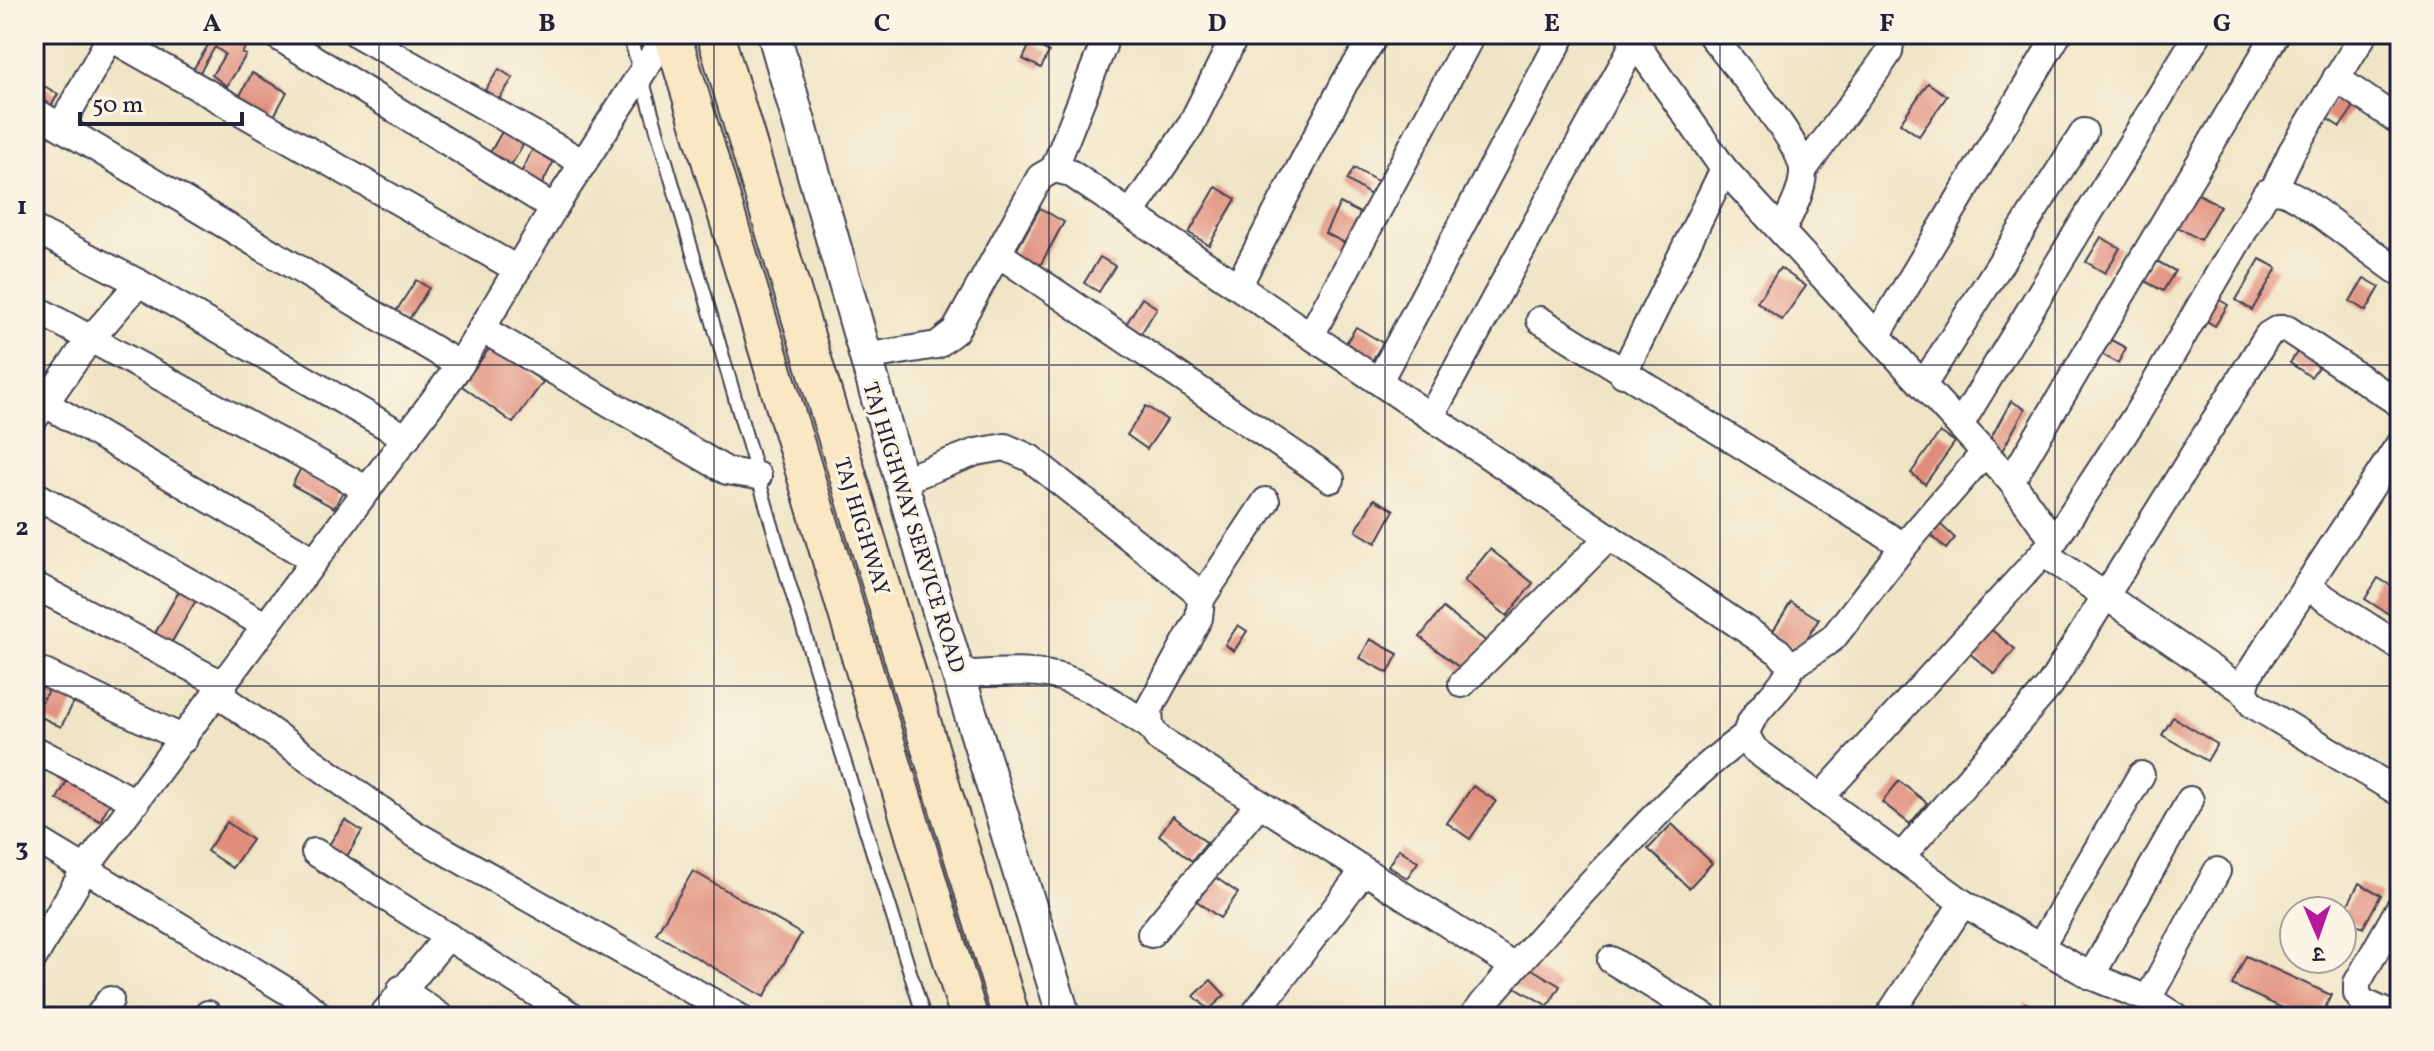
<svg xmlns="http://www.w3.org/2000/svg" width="2434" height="1051" viewBox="0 0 2434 1051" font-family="Vollkorn,'Noto Serif Devanagari',serif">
	<rect width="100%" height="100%" fill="#fcf5e5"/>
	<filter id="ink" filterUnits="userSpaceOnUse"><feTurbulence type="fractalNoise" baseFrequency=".0125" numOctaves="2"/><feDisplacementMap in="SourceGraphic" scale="16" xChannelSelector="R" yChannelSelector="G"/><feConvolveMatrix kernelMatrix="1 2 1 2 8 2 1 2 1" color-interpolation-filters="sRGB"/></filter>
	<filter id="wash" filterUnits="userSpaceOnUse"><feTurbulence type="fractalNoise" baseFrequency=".006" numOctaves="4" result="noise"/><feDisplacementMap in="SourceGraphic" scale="32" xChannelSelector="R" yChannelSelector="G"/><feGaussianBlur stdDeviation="1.8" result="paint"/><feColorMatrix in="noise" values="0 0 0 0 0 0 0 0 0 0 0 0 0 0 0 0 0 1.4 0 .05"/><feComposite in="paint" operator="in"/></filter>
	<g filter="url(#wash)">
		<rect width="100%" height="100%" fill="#efe5c6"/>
		<g id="blocks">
			<g fill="#e08d7c">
				<polygon points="215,34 254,34 242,53 246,55 227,86 212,75 225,54 215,47 197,77 191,73"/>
				<polygon points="1031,42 1049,52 1041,68 1023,59"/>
				<polygon points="499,69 513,78 495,105 481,96"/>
				<polygon points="252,73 287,92 273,118 238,99"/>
				<polygon points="34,80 58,94 46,115 34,108"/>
				<polygon points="1928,83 1947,96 1919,136 1900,123"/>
				<polygon points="2338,93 2355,105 2340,127 2323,116"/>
				<polygon points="503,130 524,143 508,170 487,158"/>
				<polygon points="534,146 556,157 540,188 519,177"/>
				<polygon points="1354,168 1379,182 1371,195 1347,180"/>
				<polygon points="1216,187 1236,199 1209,245 1189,233"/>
				<polygon points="2191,190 2220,206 2200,240 2171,223"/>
				<polygon points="1340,203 1366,216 1351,246 1325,233"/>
				<polygon points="1040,208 1064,222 1037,271 1012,258"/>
				<polygon points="2400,235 2400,258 2389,251"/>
				<polygon points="2101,237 2120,248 2105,273 2086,262"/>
				<polygon points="1100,257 1115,266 1099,292 1084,283"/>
				<polygon points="2153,259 2175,271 2163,291 2141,279"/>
				<polygon points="2260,259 2277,268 2252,310 2236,300"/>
				<polygon points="1780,268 1806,286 1782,320 1757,302"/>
				<polygon points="2364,278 2380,287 2366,311 2350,301"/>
				<polygon points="416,280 429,288 406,324 393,316"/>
				<polygon points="2213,296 2228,305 2215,326 2200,317"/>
				<polygon points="1142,298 1157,308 1137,340 1122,331"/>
				<polygon points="1356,327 1383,343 1368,367 1341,351"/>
				<polygon points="2100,334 2126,348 2118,363 2092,349"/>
				<polygon points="492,345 543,382 513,423 462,386"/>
				<polygon points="2301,346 2323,360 2311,377 2290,363"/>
				<polygon points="2011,401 2025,409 2001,453 1987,445"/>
				<polygon points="1146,406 1167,420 1147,449 1127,435"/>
				<polygon points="1940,432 1955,442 1925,484 1911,473"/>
				<polygon points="305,460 348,482 334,508 292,485"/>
				<polygon points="1374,499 1394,510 1376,543 1356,531"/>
				<polygon points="1939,523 1955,538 1946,549 1929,533"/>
				<polygon points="1490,549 1533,583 1507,616 1464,581"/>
				<polygon points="2378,578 2400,591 2398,620 2365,599"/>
				<polygon points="185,581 202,590 170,645 154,635"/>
				<polygon points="1791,602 1819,619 1798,653 1770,636"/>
				<polygon points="1443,608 1487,642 1464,671 1420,637"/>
				<polygon points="1238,625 1247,631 1234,651 1225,645"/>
				<polygon points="1988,627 2015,649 1995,674 1968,652"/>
				<polygon points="1370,639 1398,654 1388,673 1360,658"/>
				<polygon points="52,683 77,696 61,727 35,714"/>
				<polygon points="2173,717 2217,744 2207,761 2162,735"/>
				<polygon points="70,775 113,797 100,821 57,799"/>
				<polygon points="1899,781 1927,803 1910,824 1882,802"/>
				<polygon points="1473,786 1496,801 1470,839 1447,823"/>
				<polygon points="1173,816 1207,843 1192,861 1159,835"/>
				<polygon points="345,820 362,831 347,856 329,845"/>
				<polygon points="227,822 252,840 232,868 207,851"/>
				<polygon points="1672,824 1712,863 1689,888 1648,849"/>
				<polygon points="1399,849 1418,862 1407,878 1388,866"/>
				<polygon points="693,871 801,934 764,997 656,934"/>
				<polygon points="1212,875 1238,893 1220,918 1194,899"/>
				<polygon points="2359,883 2381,895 2363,928 2342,916"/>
				<polygon points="2246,956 2331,995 2321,1017 2302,1017 2232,985"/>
				<polygon points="1522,963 1560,986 1548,1006 1510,984"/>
				<polygon points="1211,980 1225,995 1209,1010 1194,996"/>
				<polygon points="2025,1003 2058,1017 2019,1017"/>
			</g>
		</g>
	</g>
	<g filter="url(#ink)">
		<use href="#blocks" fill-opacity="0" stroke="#413f50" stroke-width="2"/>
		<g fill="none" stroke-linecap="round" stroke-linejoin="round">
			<defs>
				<polyline id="service" points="629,34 788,580 924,1017"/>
				<g id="minor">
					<polyline points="104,34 517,269"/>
					<polyline points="274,34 554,208"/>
					<polyline points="357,34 584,163"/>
					<polyline points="1629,34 1724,169 2011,481 2054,541"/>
					<path d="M1710 34C1729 59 1805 145 1803 173 1802 194 1790 213 1782 231"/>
					<polyline points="2336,78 2400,122"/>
					<polyline points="34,111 460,365 554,208 667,34"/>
					<polyline points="61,126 112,34"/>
					<polyline points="1054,169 1103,46"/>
					<polyline points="1804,169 1881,64 1889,52 1891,34"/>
					<polyline points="2274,189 2292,151 2364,34"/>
					<polyline points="1131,213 1191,125 1236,34"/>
					<polyline points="34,229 139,283 407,438"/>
					<polyline points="999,254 1331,479"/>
					<polyline points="1238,286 1345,82 1376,34"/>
					<polyline points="34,308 368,490"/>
					<polyline points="1540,320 1904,546"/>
					<polyline points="482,329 727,471 758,476"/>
					<polyline points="1878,334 2058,34"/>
					<polyline points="1311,335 1472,34"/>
					<path d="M864 357 937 345 955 331 1040 177 1054 169 1070 173 1779 652 1791 667C1781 694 1752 707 1746 735L1754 749 1963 903 2091 976 2148 999 2176 1017"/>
					<polyline points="1623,374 1724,169"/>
					<polyline points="1379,381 1563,34"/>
					<polyline points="1923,385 2084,132"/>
					<polyline points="34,397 314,560"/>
					<polyline points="1431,416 1635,42"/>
					<polyline points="34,419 87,343 139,283"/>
					<polyline points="1960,425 2198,34"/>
					<polyline points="2400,443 2249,674 2244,691 2252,704 2400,793"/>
					<polyline points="901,481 976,452 1005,447 1030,458 1193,588 1201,599 1199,618 1149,709 1150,726 1158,738 1513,966"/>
					<polyline points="2011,481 2276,34"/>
					<polyline points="34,494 265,625"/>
					<polyline points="2043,553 2244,691"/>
					<polyline points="34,585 224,685"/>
					<polyline points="2306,586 2400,647"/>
					<polyline points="1201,599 1266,501"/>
					<polyline points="1791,667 1833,638 1904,546 1985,452"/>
					<polyline points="34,668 184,739"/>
					<path d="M958 674C992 674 1031 668 1063 678 1094 688 1122 709 1150 726"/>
					<polyline points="1462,684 1609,537"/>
					<polyline points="218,694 413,833 739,1017"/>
					<polyline points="34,749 136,802"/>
					<path d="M1820 798 2054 541 2137 414 2266 193C2280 187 2289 193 2301 200L2400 273"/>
					<polyline points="34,838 297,997 322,1017"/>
					<polyline points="315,852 574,1017"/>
					<polyline points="1901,857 2050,685 2268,335 2278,329 2287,329 2400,404"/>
					<polyline points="1151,934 1259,804"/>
					<polyline points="2040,947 2141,775"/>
					<polyline points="34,957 85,869 460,365"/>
					<polyline points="1611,960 1705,1017"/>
					<polyline points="2091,976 2190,800"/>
					<polyline points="401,989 441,1017"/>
					<polyline points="2148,999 2217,871"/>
					<polyline points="1256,1012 1363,872"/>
					<polyline points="98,1017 110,1000"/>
					<polyline points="206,1017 208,1014"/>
					<polyline points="381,1017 448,936"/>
					<path d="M1472 1017C1514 966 1558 918 1603 870 1649 822 1692 774 1746 735"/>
					<polyline points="1888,1017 1963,903"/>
					<polyline points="2396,1017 2363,1002 2357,994 2357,983 2400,907"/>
				</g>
				<polyline id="tertiary" points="774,34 930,582 1064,1017"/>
				<g id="secondary">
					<polyline points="672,34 969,1017"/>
					<polyline points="715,34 1011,1017"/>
				</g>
			</defs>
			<use href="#service" stroke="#413f50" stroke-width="16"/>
			<use href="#minor" stroke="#413f50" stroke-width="30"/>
			<use href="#tertiary" stroke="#413f50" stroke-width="36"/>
			<use href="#secondary" stroke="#413f50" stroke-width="40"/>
			<use href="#service" stroke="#fff" stroke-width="12"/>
			<use href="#minor" stroke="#fff" stroke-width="26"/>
			<use href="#tertiary" stroke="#fff" stroke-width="32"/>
			<use href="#secondary" stroke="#fae7c3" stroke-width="36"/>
		</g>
	</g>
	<path fill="none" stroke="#22223b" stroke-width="2" stroke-opacity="0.55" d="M379 34V1017M714 34V1017M1049 34V1017M1385 34V1017M1720 34V1017M2055 34V1017M34 365H2400M34 686H2400"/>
	<g text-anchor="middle" stroke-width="6" stroke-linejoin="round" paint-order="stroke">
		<g font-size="22" fill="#22223b" stroke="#fcf5e5">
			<text transform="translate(863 526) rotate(73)" y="8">TAJ HIGHWAY</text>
			<text transform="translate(915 527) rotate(73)" y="8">TAJ HIGHWAY SERVICE ROAD</text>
		</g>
	</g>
	<rect width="2434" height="1051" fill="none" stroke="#fcf5e5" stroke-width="88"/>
	<g transform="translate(2318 935) rotate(178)"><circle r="38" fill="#fcf5e5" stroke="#a5a1a1" stroke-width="2"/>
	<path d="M0-6L14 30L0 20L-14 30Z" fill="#b5179e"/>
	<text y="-12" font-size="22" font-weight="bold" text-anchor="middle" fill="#22223b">उ</text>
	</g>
	<path d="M80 112v12h162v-12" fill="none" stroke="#22223b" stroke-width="4"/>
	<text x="92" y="112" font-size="24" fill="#22223b" stroke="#fcf5e5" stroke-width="6" paint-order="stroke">50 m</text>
	<rect x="44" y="44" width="2346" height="963" fill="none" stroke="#22223b" stroke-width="3"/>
	<g font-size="26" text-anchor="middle" font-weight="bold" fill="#22223b">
		<text x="212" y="31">A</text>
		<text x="547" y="31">B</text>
		<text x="882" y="31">C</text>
		<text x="1217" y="31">D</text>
		<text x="1552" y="31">E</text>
		<text x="1887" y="31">F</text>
		<text x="2222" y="31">G</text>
		<text x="22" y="214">1</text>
		<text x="22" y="535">2</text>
		<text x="22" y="856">3</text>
	</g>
</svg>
